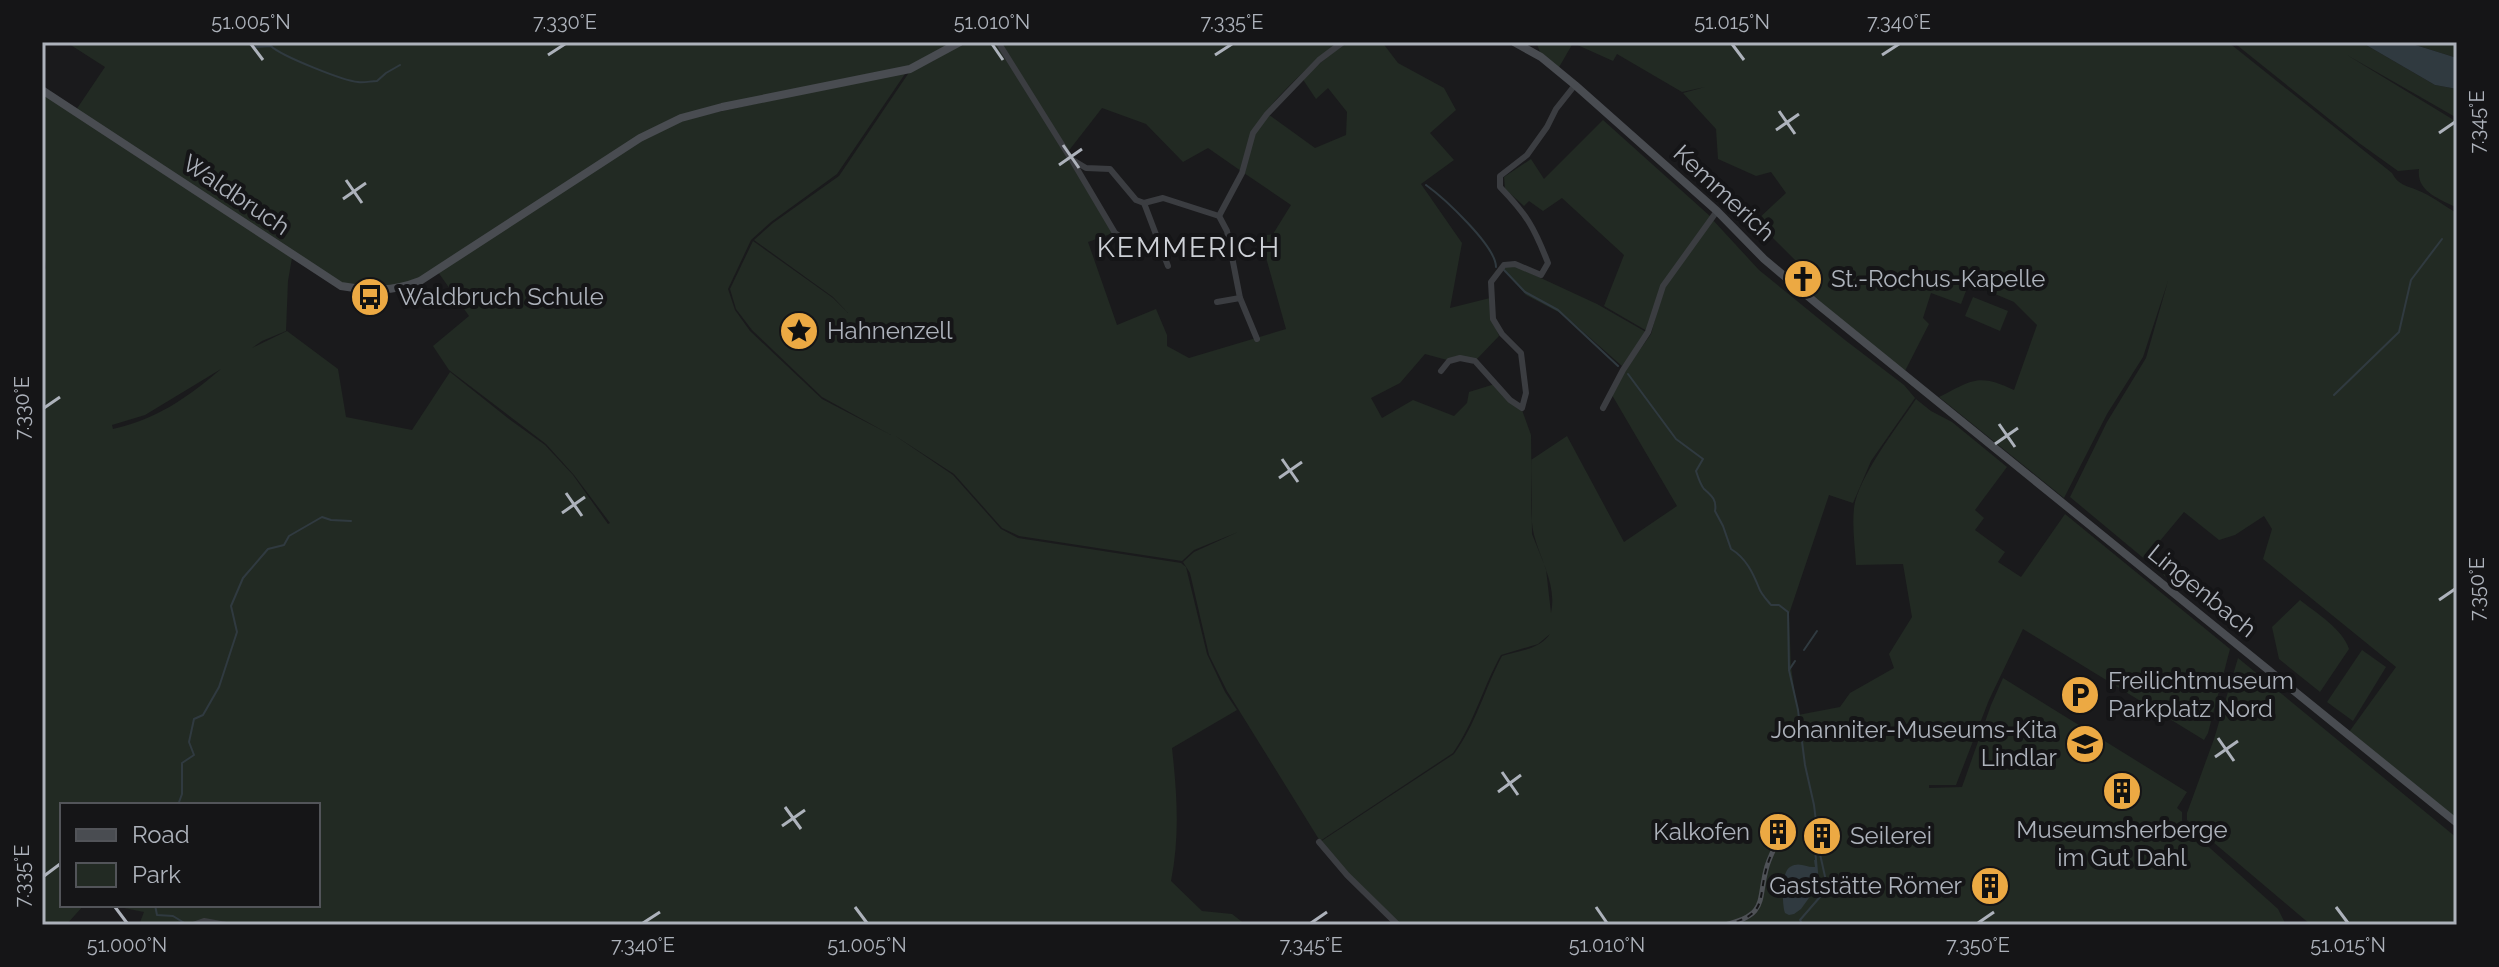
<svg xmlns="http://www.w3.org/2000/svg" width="2499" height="967" viewBox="0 0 2499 967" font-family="Raleway,sans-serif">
	<rect width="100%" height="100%" fill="#1a1a1c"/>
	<g fill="#222a23" fill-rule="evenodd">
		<path d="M66 42H947L951 45 909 66 680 116 419 279C392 289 370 289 341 284L76 110 105 67Z"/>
		<path d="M964 42H995L1057 139 999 42H1339C1316 58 1262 109 1251 134 1247 146 1244 159 1241 171L1208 148 1183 162 1146 124 1102 108 1067 153 1113 233 1088 242 1117 325 1156 309 1167 335V346L1189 358 1286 329 1260 236 1273 234 1291 205 1244 173 1254 134 1268 114 1315 148 1346 135 1347 112 1328 88 1316 99 1302 78 1346 42H1382L1398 63 1444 88 1456 110 1430 133 1454 160 1421 184 1462 243 1450 308 1490 298 1492 318 1499 336 1476 360 1460 357 1447 360 1425 354 1400 383 1371 398 1382 418 1413 400 1454 416 1467 403 1469 392 1495 384 1522 410 1531 435 1532 534 1546 569 1551 613C1557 586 1541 561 1534 535 1529 514 1532 482 1531 460L1567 436 1624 542 1677 506 1612 395 1624 372 1651 334 1664 286 1712 219 1759 270 1845 340 1904 385 1915 398 1871 461 1853 503 1829 495 1789 614 1791 667 1798 715 1840 707 1850 693 1894 668 1889 654 1912 617 1903 564 1856 565C1855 546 1852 527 1854 508 1858 477 1898 426 1916 399L1931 411 1952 422 2007 467 1975 510 1984 518 1975 530 2005 552 1998 562 2021 577 2065 514 2230 649 2208 733 2204 740 2023 629 1989 700 1956 785H1929V788L1962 787 1991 705 2003 678 2187 792 2177 808 2182 812V823L2278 909 2286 925H1400L1348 875 1320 842 1454 754C1476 724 1485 688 1502 656 1519 651 1540 649 1550 634L1538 644 1501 655C1483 687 1474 723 1453 753L1320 841 1227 691 1209 655 1190 573 1183 562 1194 552 1238 532 1194 550 1182 561 1019 536 1002 528 954 474 894 435 953 475 1001 529 1018 538 1181 563 1186 567 1207 654 1225 692 1237 710 1172 748C1177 794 1180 836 1171 881L1202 911 1232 914 1246 925H229L222 921 188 925H139L144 912 109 905H318V805H62V905H84L66 925H42V275L46 268 42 235V93L292 258 288 281 286 331 262 341 252 348 287 331 338 369 346 417 412 430 450 372 509 419 545 445 573 475 608 524 610 523 574 475 546 444 449 370 433 346 469 316 438 272 641 140 681 120 907 71 837 174 771 222 751 240 728 289 735 310 750 331 822 399 891 435 822 397 752 330 736 309 730 289 753 241 833 298 848 313 833 297 754 240 773 223 839 176 910 71 933 61ZM221 369C187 398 157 419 113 429L112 425 145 415Z"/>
		<path d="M1536 42H2228L2392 173C2398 185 2407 186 2417 190 2431 195 2444 206 2457 213V820L2349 732 2396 667 2263 559 2272 529 2264 516 2235 535 2219 540 2184 512 2149 554 2180 582 2177 586 2070 497 2107 422 2146 358 2168 281 2143 357 2107 414 2064 498 1939 397C1973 380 1978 373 2014 390L2037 325 2014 302 1969 283 1961 304 1931 293 1923 318 1929 324 1905 371 1806 292 1813 284 1810 280 1817 272 1807 261 1799 264 1756 221 1786 193 1771 172 1756 176 1718 159 1716 129 1683 93 1705 87 1682 92 1617 54 1613 61 1573 43 1558 69 1542 57Z"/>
		<path d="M2233 42H2361L2435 85 2457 89V118L2347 55 2457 122V208C2440 199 2416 192 2419 169L2398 171 2359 143Z"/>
		<polygon points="2406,42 2457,42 2457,58"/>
		<polygon points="1603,120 1711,217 1670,273 1647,331 1604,306 1624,255 1562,198 1543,211 1529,201 1524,206 1505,189 1504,177 1531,159 1544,179"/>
		<polygon points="1515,266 1597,304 1646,332 1622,366 1564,315 1526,295 1502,268"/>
		<polygon points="1973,297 2008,311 2000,331 1965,316"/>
		<path d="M2300 600C2316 613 2343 629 2349 649L2320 692 2279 659 2272 627Z"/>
		<polygon points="2362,650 2386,667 2353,721 2327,702"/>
		<polygon points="2238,658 2457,838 2457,925 2311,925 2187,820 2187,813 2214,739"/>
	</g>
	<g fill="#303a40">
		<polygon points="2361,42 2406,42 2457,58 2457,89 2435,85"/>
		<path d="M1814 860H1817L1819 884 1801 909 1794 914 1789 915 1785 913C1782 904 1781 872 1790 867 1800 861 1806 868 1815 867Z"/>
	</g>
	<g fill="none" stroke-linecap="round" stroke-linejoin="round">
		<g stroke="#303a40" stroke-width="2">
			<path d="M245 42 254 47 271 46C281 56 344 81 358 82 364 83 371 81 377 81L386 73 400 65"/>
			<polyline points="2448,42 2457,45"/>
			<path d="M1426 185C1444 198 1496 246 1496 267"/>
			<polyline points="1504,270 1525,292 1558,310 1618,366"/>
			<path d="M1628 374 1676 439 1703 459 1696 471C1698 477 1700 484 1704 489 1712 496 1717 500 1715 511L1723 526 1731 549C1746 558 1753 573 1759 588 1761 594 1767 600 1771 605H1779L1788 612 1789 670"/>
			<polyline points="2334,395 2399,332 2411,280 2442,239"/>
			<polyline points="1804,650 1817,631"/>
			<polyline points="1795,661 1789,670 1798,710 1805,765 1814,805 1820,854 1826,881 1826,890 1800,920 1803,925"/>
			<polyline points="178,805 182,794 182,763 194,755 189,742 194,719 203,715 219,687 237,632 231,606 243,578 268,549 284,545 289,536 322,517 331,520 351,521"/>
			<polyline points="1815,827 1813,827 1816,860"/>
			<polyline points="155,905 157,915 173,916 186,924"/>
		</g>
		<g stroke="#3b3d41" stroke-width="6">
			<polyline points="998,42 1071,159 1086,168 1110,169 1136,200 1144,203 1163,198 1219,216 1242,173 1253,133 1267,114 1319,60 1343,42"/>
			<polyline points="1073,162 1115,233 1130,243"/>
			<polyline points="1144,203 1168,266"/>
			<polyline points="1219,216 1227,231 1240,298 1257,339"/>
			<polyline points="1217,302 1240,298"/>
			<path d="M1441 371 1449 361 1460 358 1475 361 1510 400 1522 408 1526 393 1521 353 1502 334 1493 319 1491 282 1504 265 1515 264 1541 275 1548 263C1534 227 1527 215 1500 187V176L1527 155 1547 127 1556 109 1575 85"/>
			<polyline points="1603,408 1623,370 1648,332 1663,286 1717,211"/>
			<polyline points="1319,842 1347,875 1398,925"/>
			<polyline points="193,925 204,921 226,925"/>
		</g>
		<g stroke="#494c51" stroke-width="8">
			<polyline points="1514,42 1541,57 1575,85 1717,211 1764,259 1816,303 2457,823"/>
			<path d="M42 90 341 286C370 291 392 292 420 281L640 138 681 118 722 107 910 69 960 42"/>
		</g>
		<defs>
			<path id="rail" d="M1725 925C1769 914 1757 901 1767 866 1772 850 1781 835 1789 820"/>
		</defs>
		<use href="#rail" stroke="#4e5156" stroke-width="5"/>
		<use href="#rail" stroke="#151517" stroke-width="2" stroke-dasharray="6" stroke-linecap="butt"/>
	</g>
	<path fill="none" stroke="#adb2bb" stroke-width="3" d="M251 44 263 60M992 44 1003 60M1732 44 1744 60M548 55 565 44M1215 55 1232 44M1882 55 1899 44M1779 111 1795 134M1776 130 1799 114M2439 133 2455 122M1063 145 1079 168M1059 165 1082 149M346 180 362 203M343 199 366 183M44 408 60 397M1999 424 2015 447M1995 444 2018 428M1282 459 1298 482M1279 478 1302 462M566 493 582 516M562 513 585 497M2439 600 2455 589M2218 738 2234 761M2215 757 2238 741M1502 772 1518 795M1498 792 1521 775M785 807 801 829M782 826 805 810M44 876 60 864M115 907 127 923M855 907 867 923M1596 907 1607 923M2336 907 2348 923M643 923 660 912M1311 923 1327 912M1978 923 1994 912"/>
	<defs>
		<symbol id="church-disc" viewBox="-11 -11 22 22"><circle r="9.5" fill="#eca943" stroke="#151517"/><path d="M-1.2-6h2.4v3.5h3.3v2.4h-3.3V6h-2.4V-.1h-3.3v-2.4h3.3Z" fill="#111"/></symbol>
		<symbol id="bus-disc" viewBox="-11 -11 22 22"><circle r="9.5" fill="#eca943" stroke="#151517"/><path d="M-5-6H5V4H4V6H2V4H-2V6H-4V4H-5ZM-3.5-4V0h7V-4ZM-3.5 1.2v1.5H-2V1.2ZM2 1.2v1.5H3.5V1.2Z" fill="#111"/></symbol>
		<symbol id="sight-disc" viewBox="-11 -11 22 22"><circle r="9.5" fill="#eca943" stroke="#151517"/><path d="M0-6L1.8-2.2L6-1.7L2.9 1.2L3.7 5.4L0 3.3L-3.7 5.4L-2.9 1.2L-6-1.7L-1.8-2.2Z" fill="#111"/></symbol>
		<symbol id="parking-disc" viewBox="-11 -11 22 22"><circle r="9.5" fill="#eca943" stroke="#151517"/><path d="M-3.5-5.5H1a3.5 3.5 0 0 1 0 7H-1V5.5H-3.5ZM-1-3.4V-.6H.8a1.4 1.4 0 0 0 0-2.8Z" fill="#111"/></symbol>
		<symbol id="school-disc" viewBox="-11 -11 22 22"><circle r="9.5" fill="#eca943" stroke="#151517"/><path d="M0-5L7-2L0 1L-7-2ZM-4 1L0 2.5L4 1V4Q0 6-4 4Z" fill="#111"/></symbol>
		<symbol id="building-disc" viewBox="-11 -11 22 22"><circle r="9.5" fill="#eca943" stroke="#151517"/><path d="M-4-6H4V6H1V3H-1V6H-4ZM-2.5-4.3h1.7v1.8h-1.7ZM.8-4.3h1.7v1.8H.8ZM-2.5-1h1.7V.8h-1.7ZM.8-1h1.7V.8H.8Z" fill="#111"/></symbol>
	</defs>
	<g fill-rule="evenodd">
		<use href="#church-disc" x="1781" y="257" width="44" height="44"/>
		<use href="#bus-disc" x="348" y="275" width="44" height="44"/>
		<use href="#sight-disc" x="777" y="309" width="44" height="44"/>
		<use href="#parking-disc" x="2058" y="673" width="44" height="44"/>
		<use href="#school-disc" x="2063" y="722" width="44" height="44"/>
		<use href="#building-disc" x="2100" y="769" width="44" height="44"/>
		<use href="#building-disc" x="1756" y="810" width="44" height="44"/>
		<use href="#building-disc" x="1800" y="814" width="44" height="44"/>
		<use href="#building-disc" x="1968" y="864" width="44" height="44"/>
	</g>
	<g text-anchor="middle" stroke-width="8" stroke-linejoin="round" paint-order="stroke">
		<g font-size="24" fill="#adb2bb" stroke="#151517">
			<text transform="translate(1724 193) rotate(43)" y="8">Kemmerich</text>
			<text transform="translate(236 195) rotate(34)" y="8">Waldbruch</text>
			<text transform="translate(2202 591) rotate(39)" y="8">Lingenbach</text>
		</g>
		<g font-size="24" fill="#adb2bb" stroke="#151517" text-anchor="start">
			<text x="1831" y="287">St.-Rochus-Kapelle</text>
			<text x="398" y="305">Waldbruch Schule</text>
			<text x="827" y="339">Hahnenzell</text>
			<text x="2108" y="689">Freilichtmuseum<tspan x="2108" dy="28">Parkplatz Nord</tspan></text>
			<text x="2057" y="738" text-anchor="end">Johanniter-Museums-Kita<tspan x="2057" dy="28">Lindlar</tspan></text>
			<text x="2122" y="838" text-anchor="middle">Museumsherberge<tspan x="2122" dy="28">im Gut Dahl</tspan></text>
			<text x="1750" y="840" text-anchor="end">Kalkofen</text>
			<text x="1850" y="844">Seilerei</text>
			<text x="1962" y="894" text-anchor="end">Gaststätte Römer</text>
		</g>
		<g font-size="28" letter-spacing="2" fill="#ced1d7" stroke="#151517">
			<text x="1189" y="257">KEMMERICH</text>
		</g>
	</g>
	<rect width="2499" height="967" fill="none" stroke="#151517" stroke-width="88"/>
	<rect x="60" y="803" width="260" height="104" fill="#151517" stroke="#525459" stroke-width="2"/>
	<rect x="76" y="829" width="40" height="12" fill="#494c51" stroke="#525459" stroke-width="2"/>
	<text x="132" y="843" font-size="24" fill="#adb2bb">Road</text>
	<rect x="76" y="863" width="40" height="24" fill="#222a23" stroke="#525459" stroke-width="2"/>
	<text x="132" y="883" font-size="24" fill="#adb2bb">Park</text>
	<rect x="44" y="44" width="2411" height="879" fill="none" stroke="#adb2bb" stroke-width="3"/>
	<g font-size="20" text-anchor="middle" fill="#adb2bb">
		<text x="251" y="29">51.005°N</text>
		<text x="565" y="29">7.330°E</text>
		<text x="992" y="29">51.010°N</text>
		<text x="1232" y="29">7.335°E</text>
		<text x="1732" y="29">51.015°N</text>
		<text x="1899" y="29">7.340°E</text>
		<text transform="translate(2477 122) rotate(-90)" y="7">7.345°E</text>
		<text transform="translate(22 408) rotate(-90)" y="7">7.330°E</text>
		<text transform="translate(2477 589) rotate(-90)" y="7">7.350°E</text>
		<text transform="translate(22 876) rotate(-90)" y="7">7.335°E</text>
		<text x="127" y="952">51.000°N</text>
		<text x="643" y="952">7.340°E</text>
		<text x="867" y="952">51.005°N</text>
		<text x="1311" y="952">7.345°E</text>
		<text x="1607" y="952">51.010°N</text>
		<text x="1978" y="952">7.350°E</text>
		<text x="2348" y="952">51.015°N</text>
	</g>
</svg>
